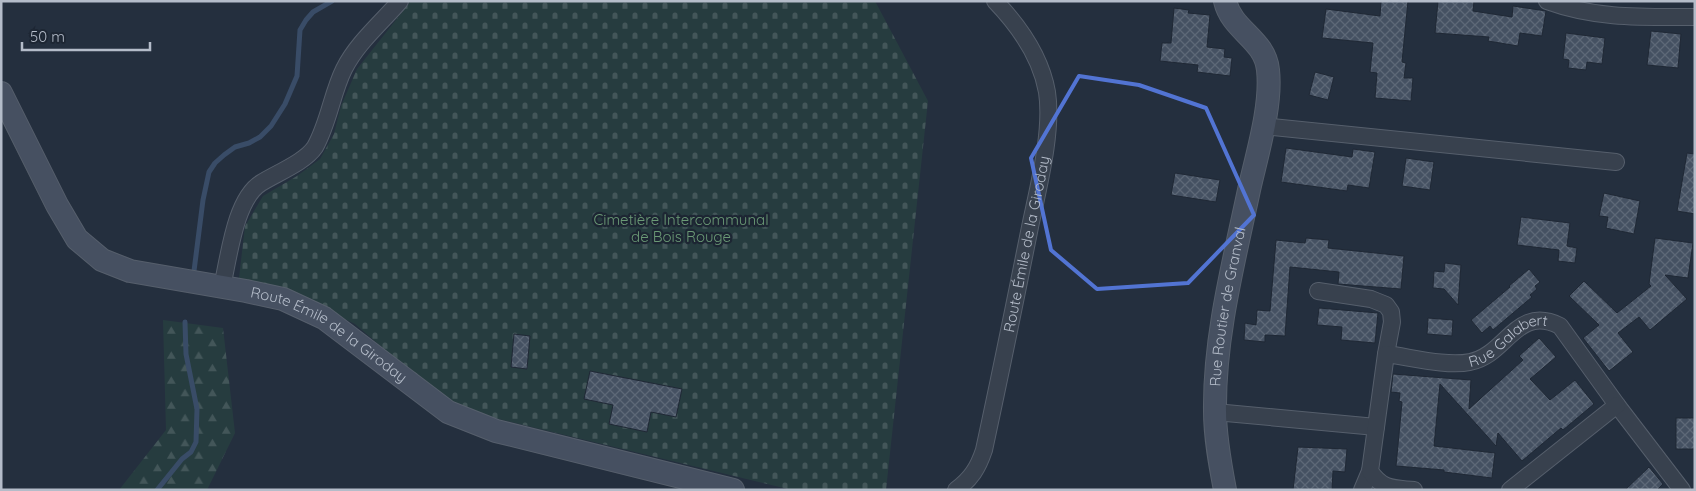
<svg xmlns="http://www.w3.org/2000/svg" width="1696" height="491" viewBox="0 0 1696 491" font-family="Quicksand,sans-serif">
	<defs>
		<pattern id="forest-firs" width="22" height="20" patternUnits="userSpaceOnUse" patternTransform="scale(1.25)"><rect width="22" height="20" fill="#263c3f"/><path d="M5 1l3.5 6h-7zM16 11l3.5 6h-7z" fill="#435659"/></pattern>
		<pattern id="cemetery-stones" width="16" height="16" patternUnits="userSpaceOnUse" patternTransform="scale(1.25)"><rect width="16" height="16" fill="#263c3f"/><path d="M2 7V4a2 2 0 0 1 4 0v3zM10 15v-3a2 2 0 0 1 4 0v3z" fill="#435659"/></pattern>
		<pattern id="building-cross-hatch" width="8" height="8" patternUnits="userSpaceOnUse" patternTransform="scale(1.25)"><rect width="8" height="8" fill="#455162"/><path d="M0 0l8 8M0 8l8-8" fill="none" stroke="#5d6877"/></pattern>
	</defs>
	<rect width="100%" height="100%" fill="#242f3e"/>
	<polygon fill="url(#forest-firs)" points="163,320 223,328 235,433 207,490 119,490 166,430"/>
	<polygon fill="url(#cemetery-stones)" points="411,1 875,1 928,101 886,490 792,490 474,413 448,400 422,382 355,324 284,289 239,278 245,226 263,196 297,176 320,159 334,134 341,106 357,69"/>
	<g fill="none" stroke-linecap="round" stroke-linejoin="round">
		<g stroke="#394c67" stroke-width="5">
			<polyline points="194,271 203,200 209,172 215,163 224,155 235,147 249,143 260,137 271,126 285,104 297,76 300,30 306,20 313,12 332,1"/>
			<polyline points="157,490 182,459 191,452 196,442 197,409 186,354 185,322"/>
		</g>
	</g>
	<g fill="url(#building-cross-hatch)" stroke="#1f2835">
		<polygon points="1381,1 1408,1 1402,62 1406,63 1404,78 1413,78 1411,101 1375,98 1377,73 1370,72 1373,43 1322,38 1326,9 1380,16"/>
		<polygon points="1438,1 1474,1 1473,11 1512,17 1513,6 1546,11 1542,36 1520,33 1518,46 1488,41 1489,37 1435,33"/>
		<polygon points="1174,8 1189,10 1188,13 1210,15 1207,47 1225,49 1224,57 1232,58 1230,76 1197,72 1198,65 1160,61 1162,43 1171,43"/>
		<polygon points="1651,31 1681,34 1678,68 1647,65"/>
		<polygon points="1566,33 1605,38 1602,64 1587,62 1586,70 1568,68 1569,60 1563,59"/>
		<polygon points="1315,72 1334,77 1328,100 1309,95"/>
		<polygon points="1286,148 1352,157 1353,149 1375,152 1369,188 1348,185 1347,191 1281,182"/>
		<polygon points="1687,153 1695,154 1695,214 1677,211"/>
		<polygon points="1406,158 1434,162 1430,190 1402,186"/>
		<polygon points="1175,173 1220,180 1216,202 1171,195"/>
		<polygon points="1604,193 1640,201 1634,234 1606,228 1608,217 1599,216"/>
		<polygon points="1521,217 1570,223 1567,246 1577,248 1575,263 1558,261 1559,250 1517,245"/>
		<polygon points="1306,238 1329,240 1328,248 1404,256 1401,289 1338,284 1339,272 1290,267 1285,336 1265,335 1265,342 1244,340 1245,323 1256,325 1257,310 1270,311 1276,240 1305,243"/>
		<polygon points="1655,238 1693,243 1688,278 1665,275 1687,299 1650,330 1639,317 1618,333 1633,352 1609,371 1583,338 1599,325 1569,296 1584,281 1617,313 1651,286 1649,284"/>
		<polygon points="1445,263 1461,265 1458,305 1444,289 1433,288 1434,271 1444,272"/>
		<polygon points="1529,269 1540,282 1535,286 1537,289 1530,295 1532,297 1493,330 1490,326 1482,333 1471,320 1510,287 1509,286"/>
		<polygon points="1319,308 1378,313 1375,343 1341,340 1342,327 1317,325"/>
		<polygon points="1428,318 1453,320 1452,336 1427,334"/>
		<polygon points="514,334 530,336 527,369 511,367"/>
		<polygon points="1539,338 1556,357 1530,379 1550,400 1575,380 1594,404 1563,430 1561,428 1522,461 1498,433 1496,446 1440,384 1434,446 1495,453 1492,478 1444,472 1444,470 1396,466 1402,402 1399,401 1400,393 1391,392 1393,374 1471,380 1469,409 1523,360 1519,356"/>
		<polygon points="590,371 682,389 676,417 651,412 647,432 609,424 613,405 584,399"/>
		<rect x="1676" y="418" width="19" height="31"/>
		<polygon points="1298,447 1347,449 1345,472 1333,471 1332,490 1293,490"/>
		<polygon points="1649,467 1663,484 1657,490 1625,490"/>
	</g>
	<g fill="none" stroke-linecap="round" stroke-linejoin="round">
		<defs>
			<g id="street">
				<path d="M1547 1C1596 19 1643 17 1695 17"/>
				<polyline points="1263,126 1616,162"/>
				<path d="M222 287C229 257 235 199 261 183 277 173 305 162 315 147 329 122 332 93 344 69 357 43 381 23 400 1"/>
				<polyline points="1318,291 1371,299 1386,305 1391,312 1392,322 1386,354"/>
				<polyline points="1215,412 1376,427"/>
				<path id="s1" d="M956 490C971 479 978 468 984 450 1000 376 1015 302 1030 227 1038 188 1053 132 1047 92 1041 58 1019 26 995 1"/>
				<polyline points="1362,490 1370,471"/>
				<path id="s2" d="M1414 490C1393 488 1383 490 1370 471L1386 354C1410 357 1447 367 1470 362 1507 355 1516 304 1560 326L1617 405 1682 490"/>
				<polyline points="1510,490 1617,405"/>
			</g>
			<g id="secondary">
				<path id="s3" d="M1 93 57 205 77 239 102 260 130 271 246 291 283 299 324 318 448 412 496 431 733 490"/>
				<path id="s4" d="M1225 490C1220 464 1215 437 1215 411 1214 337 1234 261 1249 190 1257 154 1272 106 1268 70 1265 39 1232 31 1225 1"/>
			</g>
		</defs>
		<use href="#street" stroke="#565f6c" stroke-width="18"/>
		<use href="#secondary" stroke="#565f6c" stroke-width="24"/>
		<use href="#street" stroke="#38414e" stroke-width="16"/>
		<use href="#secondary" stroke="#465061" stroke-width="22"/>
	</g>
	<path fill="none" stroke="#5274d3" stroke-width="4" stroke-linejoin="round" d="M1079 76 1139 85 1206 108 1254 215 1188 283 1097 289 1051 250 1031 158Z"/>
	<g text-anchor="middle" stroke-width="4.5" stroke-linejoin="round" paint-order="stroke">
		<g font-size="15" fill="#6b9a76" stroke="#1d2633">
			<text x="681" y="225">Cimetière Intercommunal<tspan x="681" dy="17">de Bois Rouge</tspan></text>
		</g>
		<g font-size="15" fill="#b4bcc9" stroke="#1d2633">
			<text dy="5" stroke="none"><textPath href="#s1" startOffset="260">Route Émile de la Giroday</textPath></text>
			<text dy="5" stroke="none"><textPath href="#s4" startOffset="185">Rue Routier de Granval</textPath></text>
			<text dy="5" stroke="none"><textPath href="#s3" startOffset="440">Route Émile de la Giroday</textPath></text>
			<text dy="5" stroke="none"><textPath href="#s2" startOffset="298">Rue Galabert</textPath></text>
		</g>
	</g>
	<rect width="1696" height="491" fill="none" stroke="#b4bcc9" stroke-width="5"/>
	<path d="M22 42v8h128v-8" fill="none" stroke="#b4bcc9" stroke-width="2.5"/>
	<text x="30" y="42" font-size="15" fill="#b4bcc9" stroke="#1d2633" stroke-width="4" paint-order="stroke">50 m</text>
</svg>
